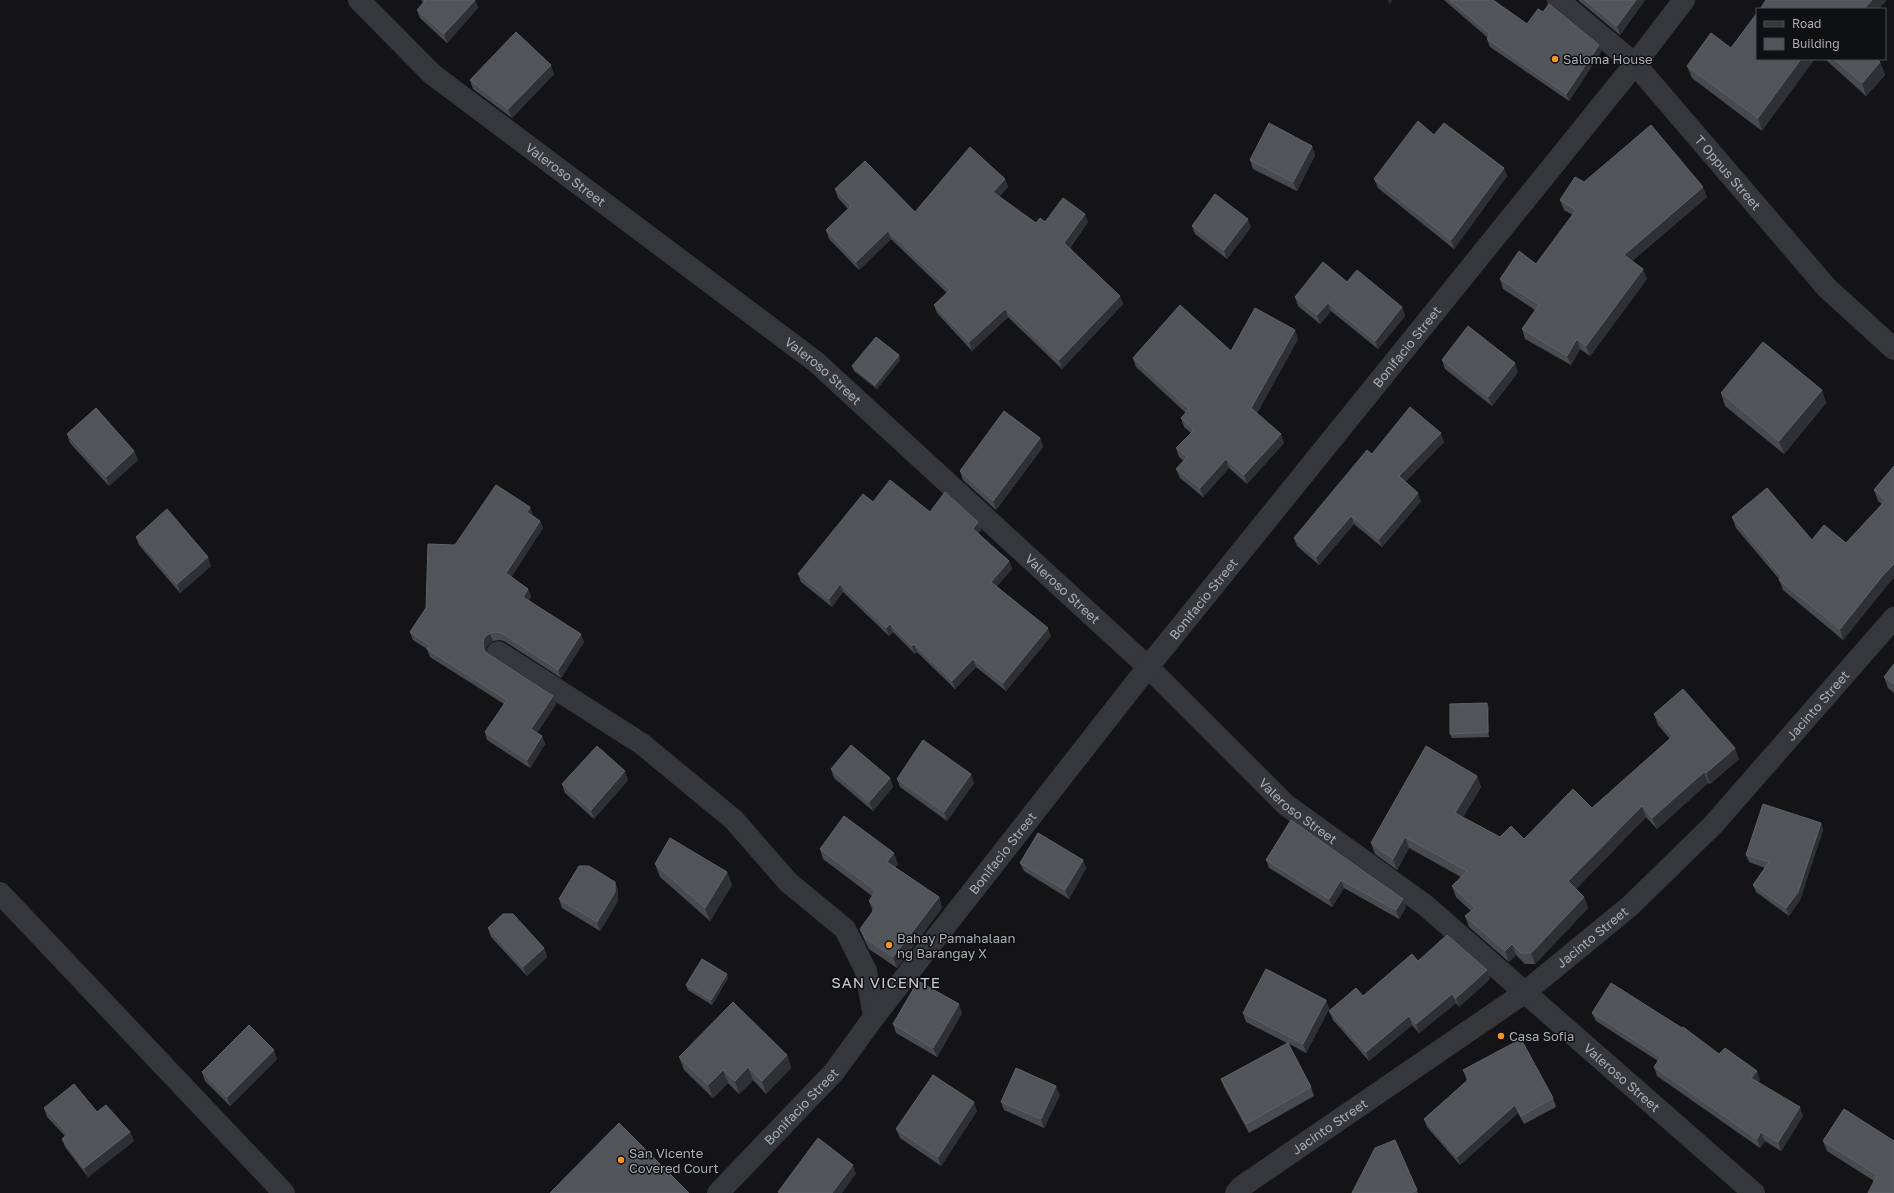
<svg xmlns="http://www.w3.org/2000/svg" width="1894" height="1193" viewBox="0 0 1894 1193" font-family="'Golos Text',sans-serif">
	<rect width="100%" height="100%" fill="#141416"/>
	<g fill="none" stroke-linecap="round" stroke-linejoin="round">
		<g stroke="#35373b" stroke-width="22">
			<path id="s1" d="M359 0 432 74 816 362 1148 667 1286 805 1425 905 1754 1193"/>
			<path id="s2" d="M1558 0 1635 64 1827 288 1894 349"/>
			<polyline points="498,652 642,744 734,820 788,882 845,929 866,971 874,1017"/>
			<polyline points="0,893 284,1193"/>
			<path id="s3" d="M718 1193 834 1072 874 1017 1148 667 1635 64 1684 0"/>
			<path id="s4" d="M1236 1193 1241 1187 1524 993 1630 906 1713 825 1894 618"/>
		</g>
	</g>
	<g fill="#474a4e">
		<polygon points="421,0 475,0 478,8 447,43 420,18 417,10 423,3"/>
		<polygon points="1444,0 1493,0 1527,24 1543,12 1599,45 1601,52 1569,101 1490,47 1487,39 1488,38"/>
		<polygon points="1578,0 1645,0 1620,35"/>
		<polygon points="1757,13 1762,131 1692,78 1687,66 1731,48"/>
		<polygon points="1825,59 1877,59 1880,62 1885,75 1866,96"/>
		<polygon points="554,74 512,118 473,89 470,80"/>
		<polygon points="1434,135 1507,176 1454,249 1378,188 1374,179"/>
		<polygon points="1312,146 1315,155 1297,191 1253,169 1250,160"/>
		<polygon points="1005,179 1008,187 999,197 1036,223 1045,222 1088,222 1070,248 1123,304 1062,369 1008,317 972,351 937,313 934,305 947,293 891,239 859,270 829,239 826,230 848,209 838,198 835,189 915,212"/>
		<polygon points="1584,182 1707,197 1632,261 1643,269 1647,279 1590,356 1580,349 1571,365 1525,339 1522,329 1535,310 1503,289 1500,279 1536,264 1573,215 1564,210 1560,200"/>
		<polygon points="1192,226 1251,227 1227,259 1195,234"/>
		<polygon points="1347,282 1402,307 1405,316 1378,349 1331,311 1320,324 1298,306 1295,297"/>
		<polygon points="1298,339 1257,413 1284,443 1247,484 1229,468 1203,497 1180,478 1176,469 1184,461 1179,457 1176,448 1191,433 1184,427 1181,418 1186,413 1136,367 1133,358 1231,351"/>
		<polygon points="899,355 900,360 877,389 854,371 852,366"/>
		<polygon points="1442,360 1518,372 1492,406 1445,369"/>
		<polygon points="1822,390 1826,403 1784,454 1725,406 1721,393"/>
		<polygon points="67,434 134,451 138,460 109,486 70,443"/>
		<polygon points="1040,438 1043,447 996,510 963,480 960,471"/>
		<polygon points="1444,442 1405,482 1421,501 1382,547 1354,524 1319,565 1297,546 1294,538 1372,454"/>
		<polygon points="1894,466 1894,578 1888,584 1843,640 1783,590 1779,579 1736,528 1732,517 1812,540 1846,543 1882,504 1878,501 1874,490"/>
		<polygon points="873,502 930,512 978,522 981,530 978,533 1009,561 1012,569 996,587 1051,636 1006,691 976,667 955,689 917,652 915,654 893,632 889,636 843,592 832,607 801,582 798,574"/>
		<polygon points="530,507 532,515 540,521 543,528 511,577 528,589 531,597 529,600 584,642 561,678 504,641 499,640 493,641 487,646 486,651 488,654 553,696 556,704 537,733 542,736 545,744 530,768 487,740 485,732 504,704 430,657 427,649 413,640 410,632 426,608 455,545"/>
		<polygon points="136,537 211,566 180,593 139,545"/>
		<polygon points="1894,664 1894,693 1888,688 1884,677"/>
		<polygon points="1489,707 1489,737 1452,738 1450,734"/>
		<polygon points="1654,714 1739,759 1710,784 1708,783 1657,829 1646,817 1576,889 1584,897 1588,908 1535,964 1525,964 1516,955 1509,962 1469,927 1465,916 1471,911 1456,897 1452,886 1461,877 1409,848 1397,870 1375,854 1371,843 1477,776 1481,787 1463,817 1500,837 1524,839 1592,808 1670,739 1658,725"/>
		<polygon points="831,769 890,778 893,787 873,811 834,778"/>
		<polygon points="897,779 974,783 947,821 900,787"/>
		<polygon points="628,780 594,819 565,793 562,784"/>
		<polygon points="1291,820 1406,907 1399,919 1344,888 1332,907 1269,868 1266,860"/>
		<polygon points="1821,823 1823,830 1800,900 1789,916 1756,892 1753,885 1765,868 1749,862 1746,855"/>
		<polygon points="820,849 898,864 895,867 939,897 942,908 897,968 869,949 864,939 860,929 873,912 869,901 872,896 823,859"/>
		<polygon points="1083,860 1086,868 1069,899 1024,871 1020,863"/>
		<polygon points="655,864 727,872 732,885 710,921 660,877"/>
		<polygon points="615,882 618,891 618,901 600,931 562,908 559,899"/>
		<polygon points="488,928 544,948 547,957 527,976 491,937"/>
		<polygon points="1418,961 1487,970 1490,979 1459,1007 1456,1003 1419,1033 1412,1025 1369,1061 1333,1020 1329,1011 1363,996"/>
		<polygon points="728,978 712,1005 688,990 686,985"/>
		<polygon points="1326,1000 1329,1009 1306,1053 1288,1043 1311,1087 1314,1096 1249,1133 1224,1087 1221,1079 1287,1043 1246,1022 1243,1013"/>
		<polygon points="962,1013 937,1057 896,1033 893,1024"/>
		<polygon points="1592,1013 1719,1054 1760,1080 1758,1082 1803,1116 1781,1151 1765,1141 1760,1148 1657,1076 1654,1067 1658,1061 1596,1021"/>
		<polygon points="787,1055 791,1068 766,1094 753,1080 739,1094 728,1083 713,1098 684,1070 679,1057"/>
		<polygon points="277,1059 230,1106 205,1081 202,1072"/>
		<polygon points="1463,1070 1553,1098 1556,1107 1524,1124 1518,1113 1460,1165 1427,1127 1424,1119 1467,1081"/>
		<polygon points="1060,1095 1044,1128 1004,1110 1001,1102"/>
		<polygon points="44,1108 130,1132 134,1141 88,1177 65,1147 62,1139 65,1136 47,1117"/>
		<polygon points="977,1111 941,1166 900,1138 896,1129"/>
		<polygon points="1395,1140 1418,1193 1352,1193"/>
		<polygon points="1823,1141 1894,1141 1874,1181 1827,1151"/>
	</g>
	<g fill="#2e3033">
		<polygon points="475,0 478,8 447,43 444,34"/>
		<polygon points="1388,0 1393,0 1389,4"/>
		<polygon points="1636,0 1645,0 1620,35 1617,26"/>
		<polygon points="1872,0 1887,0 1879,9 1864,9"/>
		<polygon points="1599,45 1601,52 1569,101 1566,94"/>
		<polygon points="1801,59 1815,59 1762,131 1758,118"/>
		<polygon points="1880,62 1885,75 1866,96 1862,83"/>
		<polygon points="551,65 554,74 512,118 508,109"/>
		<polygon points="1312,146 1315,155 1297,191 1293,182"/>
		<polygon points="1504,168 1507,176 1454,249 1451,240"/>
		<polygon points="1005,179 1008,187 996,200 993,192"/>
		<polygon points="1703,187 1707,197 1627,265 1624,255"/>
		<polygon points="1085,214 1088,222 1067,251 1064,243"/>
		<polygon points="1248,219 1251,227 1227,259 1224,250"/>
		<polygon points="888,231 891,239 859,270 856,262"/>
		<polygon points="1643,269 1647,279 1590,356 1586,346"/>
		<polygon points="1120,296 1123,304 1062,369 1059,360"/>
		<polygon points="1328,303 1331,311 1320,324 1317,315"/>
		<polygon points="1402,307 1405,316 1378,349 1375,341"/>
		<polygon points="1005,309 1008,317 972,351 969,342"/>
		<polygon points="1295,330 1298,339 1255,417 1251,408"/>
		<polygon points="1577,339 1580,349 1571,365 1567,356"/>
		<polygon points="899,355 900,360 877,389 875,385"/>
		<polygon points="1515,363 1518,372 1492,406 1488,397"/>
		<polygon points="1822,390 1826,403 1784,454 1779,441"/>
		<polygon points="1441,433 1444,442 1402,485 1399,476"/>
		<polygon points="1281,434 1284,443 1247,484 1244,475"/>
		<polygon points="1040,438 1043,447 996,510 993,501"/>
		<polygon points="134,451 138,460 109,486 106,477"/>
		<polygon points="1226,459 1229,468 1203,497 1200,488"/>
		<polygon points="1418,493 1421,501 1382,547 1379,539"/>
		<polygon points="530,507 533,515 530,520 527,512"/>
		<polygon points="1351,516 1354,524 1319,565 1316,557"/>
		<polygon points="540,521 543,528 509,581 506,573"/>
		<polygon points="978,522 981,530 976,537 973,529"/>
		<polygon points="208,557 211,566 180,593 177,584"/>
		<polygon points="1009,561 1012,569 994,590 991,582"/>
		<polygon points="1894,564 1894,578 1888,584 1843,640 1840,629 1884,574"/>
		<polygon points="840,584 843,592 832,607 829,599"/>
		<polygon points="528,589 531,597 526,605 523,597"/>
		<polygon points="890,624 893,632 889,636 886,628"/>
		<polygon points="1048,628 1051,636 1006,691 1003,683"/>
		<polygon points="490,633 493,641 487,646 486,651 484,650 483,643 484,638"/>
		<polygon points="581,634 584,642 561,678 558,670"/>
		<polygon points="914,644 917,652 915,654 912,646"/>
		<polygon points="973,659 976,667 955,689 952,681"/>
		<polygon points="553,696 556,704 534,737 531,729"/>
		<polygon points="1487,703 1489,707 1489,737 1488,732"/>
		<polygon points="542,736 545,744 530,768 527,760"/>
		<polygon points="1735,748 1739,759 1710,784 1706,773"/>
		<polygon points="625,771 628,780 594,819 591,810"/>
		<polygon points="1704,772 1708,783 1657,829 1652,818"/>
		<polygon points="971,774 974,783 947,821 944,812"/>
		<polygon points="1477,776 1481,787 1459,824 1455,813"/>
		<polygon points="890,778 893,787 873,811 869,802"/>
		<polygon points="1642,806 1646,817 1572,893 1568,881"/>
		<polygon points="1821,823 1823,830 1800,900 1789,916 1786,908"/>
		<polygon points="1405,837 1409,848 1397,870 1393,859"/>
		<polygon points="894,853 898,864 891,872 887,862"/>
		<polygon points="1083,860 1086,868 1069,899 1065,890"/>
		<polygon points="727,872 732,885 710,921 705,908"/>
		<polygon points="1341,880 1344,888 1332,907 1329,899"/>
		<polygon points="615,882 618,891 618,901 600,931 597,922"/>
		<polygon points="939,897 942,908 897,968 893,957"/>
		<polygon points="1584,897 1588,908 1535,964 1531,953"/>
		<polygon points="1403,899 1406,907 1399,919 1396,910"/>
		<polygon points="1512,944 1516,955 1509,962 1505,951"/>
		<polygon points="544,948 547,957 527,976 523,967"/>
		<polygon points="1487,970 1490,979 1459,1007 1456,998"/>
		<polygon points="727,974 728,978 712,1005 711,1000"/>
		<polygon points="1452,994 1456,1003 1419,1033 1416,1024"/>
		<polygon points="1326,1000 1329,1009 1306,1053 1303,1044"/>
		<polygon points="959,1004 962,1013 937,1057 933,1048"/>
		<polygon points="1409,1016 1412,1025 1369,1061 1366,1052"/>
		<polygon points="274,1050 277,1059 230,1106 227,1097"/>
		<polygon points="787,1055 791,1068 766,1094 762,1081"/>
		<polygon points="748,1067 753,1080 739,1094 735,1081"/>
		<polygon points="723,1070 728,1083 713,1098 708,1085"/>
		<polygon points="1757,1071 1760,1080 1754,1087 1751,1078"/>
		<polygon points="1056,1086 1060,1095 1044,1128 1041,1119"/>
		<polygon points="974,1102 977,1111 941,1166 938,1157"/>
		<polygon points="1515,1105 1518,1113 1460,1165 1457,1157"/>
		<polygon points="1800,1107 1803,1116 1781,1151 1778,1142"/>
		<polygon points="130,1132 134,1141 88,1177 84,1168"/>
		<polygon points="1761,1132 1765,1141 1760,1148 1757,1139"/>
		<polygon points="853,1165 856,1174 842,1193 832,1193"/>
	</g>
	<g fill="#515559" stroke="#5f6368">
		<polygon points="424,0 475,0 444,34 417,10 425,1"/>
		<polygon points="1450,0 1493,0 1527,24 1538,9 1543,12 1549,4 1599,45 1566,94 1487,39 1490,34"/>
		<polygon points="1585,0 1636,0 1617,26"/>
		<polygon points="1766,0 1872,0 1864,9 1760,9"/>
		<polygon points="1757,13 1757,59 1801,59 1758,118 1687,66 1711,33 1731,48"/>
		<polygon points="516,32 551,65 508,109 470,80"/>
		<polygon points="1834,59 1877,59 1880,62 1862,83"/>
		<polygon points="1418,121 1434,135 1444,123 1504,168 1451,240 1374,179"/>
		<polygon points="1269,123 1312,146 1293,182 1250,160"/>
		<polygon points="1651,125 1703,187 1624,255 1643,269 1586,346 1577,339 1567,356 1522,329 1539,305 1500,279 1519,251 1536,264 1576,210 1560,200 1575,177 1584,182"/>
		<polygon points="970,147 1005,179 993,192 1036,223 1040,218 1045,222 1063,198 1085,214 1064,243 1120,296 1059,360 1005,309 969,342 934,305 950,290 888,231 856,262 826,230 851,206 835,189 865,161 915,212"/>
		<polygon points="1215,194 1248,219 1224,250 1192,226"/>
		<polygon points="1323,262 1347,282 1357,270 1402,307 1375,341 1328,303 1317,315 1295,297"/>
		<polygon points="1180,305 1231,351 1255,308 1295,330 1251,408 1281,434 1244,475 1226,459 1200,488 1176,469 1187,457 1176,448 1194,430 1181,418 1189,409 1133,358"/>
		<polygon points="1468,326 1515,363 1488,397 1442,360"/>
		<polygon points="876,337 899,355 875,385 852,366"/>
		<polygon points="1763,342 1822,390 1779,441 1721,393"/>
		<polygon points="1410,407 1441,433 1399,476 1418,493 1379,539 1351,516 1316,557 1294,538 1367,450 1372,454"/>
		<polygon points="96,408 134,451 106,477 67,434"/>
		<polygon points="1004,411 1040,438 993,501 960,471"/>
		<polygon points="1894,466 1894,564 1884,574 1840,629 1779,580 1781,576 1732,517 1767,488 1812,540 1824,525 1846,543 1886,500 1874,490"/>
		<polygon points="890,480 930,512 945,492 978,522 973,529 1009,561 991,582 1048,628 1003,683 973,659 952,681 914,644 912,646 890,624 886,628 840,584 829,599 798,574 863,494 873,502"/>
		<polygon points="496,485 530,507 527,512 540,521 506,573 528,589 523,597 581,634 558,670 502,633 496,632 490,633 484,638 483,643 484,650 488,654 553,696 531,729 542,736 527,760 485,732 507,700 427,649 429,645 410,632 426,608 428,544 455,545"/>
		<polygon points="167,509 208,557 177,584 136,537"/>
		<polygon points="1894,664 1894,684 1884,677"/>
		<polygon points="1683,689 1735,748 1706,773 1704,772 1652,818 1642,806 1568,881 1584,897 1531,953 1521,953 1512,944 1505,951 1465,916 1475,908 1452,886 1467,871 1405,837 1393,859 1371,843 1426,746 1477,776 1455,813 1500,837 1511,826 1524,839 1573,789 1592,808 1673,736 1654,714"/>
		<polygon points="1487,703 1488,732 1450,734 1450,704"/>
		<polygon points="923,740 971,774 944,812 897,779"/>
		<polygon points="851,745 890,778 869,802 831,769"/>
		<polygon points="597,746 625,771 591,810 562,784"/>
		<polygon points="1763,804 1821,823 1798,892 1786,908 1753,885 1769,862 1746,855"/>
		<polygon points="844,816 894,853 887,862 939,897 893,957 865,938 860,929 876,907 869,901 876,891 820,849"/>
		<polygon points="1291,820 1403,899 1396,910 1341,880 1329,899 1266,860"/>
		<polygon points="1038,833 1083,860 1065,890 1020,863"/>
		<polygon points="670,838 727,872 705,908 655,864"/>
		<polygon points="579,866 589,866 615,882 615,892 597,922 559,899"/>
		<polygon points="503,914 513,914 544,948 523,967 488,928"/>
		<polygon points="1447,935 1487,970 1456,998 1452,994 1416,1024 1409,1016 1366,1052 1329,1011 1356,988 1363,996 1412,954 1418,961"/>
		<polygon points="702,959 727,974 711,1000 686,985"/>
		<polygon points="1266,969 1326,1000 1303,1044 1243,1013"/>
		<polygon points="918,981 959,1004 933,1048 893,1024"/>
		<polygon points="1611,983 1682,1028 1683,1027 1719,1054 1725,1048 1757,1071 1751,1078 1800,1107 1778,1142 1761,1132 1757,1139 1654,1067 1661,1057 1592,1013"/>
		<polygon points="733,1002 787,1055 762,1081 748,1067 735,1081 723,1070 708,1085 679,1057"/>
		<polygon points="249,1025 274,1050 227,1097 202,1072"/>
		<polygon points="1521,1039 1553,1098 1521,1116 1515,1105 1457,1157 1424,1119 1469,1079 1463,1070"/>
		<polygon points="1288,1043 1311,1087 1246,1124 1221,1079"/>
		<polygon points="1016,1068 1056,1086 1041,1119 1001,1102"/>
		<polygon points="933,1075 974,1102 938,1157 896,1129"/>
		<polygon points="74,1084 97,1112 106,1105 130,1132 84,1168 62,1139 68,1134 44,1108"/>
		<polygon points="1844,1109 1894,1141 1894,1193 1868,1193 1877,1175 1823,1141"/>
		<polygon points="619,1123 689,1193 550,1193"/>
		<polygon points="818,1138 853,1165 832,1193 780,1193 778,1192"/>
		<polygon points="1395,1140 1417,1190 1411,1193 1352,1193 1375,1148"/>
	</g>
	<g fill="#f4912f" stroke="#0f1011" stroke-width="1.5">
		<circle cx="1555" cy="59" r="4"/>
		<circle cx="889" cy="945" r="4"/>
		<circle cx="1501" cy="1036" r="4"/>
		<circle cx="621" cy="1160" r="4"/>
	</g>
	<g text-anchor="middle" stroke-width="3" stroke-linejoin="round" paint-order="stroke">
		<g font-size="13" fill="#a6aeb6" stroke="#0f1011" text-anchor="start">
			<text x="1563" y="64">Saloma House</text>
			<text x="897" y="943">Bahay Pamahalaan<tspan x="897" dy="15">ng Barangay X</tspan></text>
			<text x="1509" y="1041">Casa Sofia</text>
			<text x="629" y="1158">San Vicente<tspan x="629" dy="15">Covered Court</tspan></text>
		</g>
		<g font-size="13" fill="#a6aeb6" stroke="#0f1011">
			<text dy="5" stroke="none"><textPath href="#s2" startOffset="243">T Oppus Street</textPath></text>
			<text dy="5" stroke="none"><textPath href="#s1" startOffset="271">Valeroso Street</textPath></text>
			<text dy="5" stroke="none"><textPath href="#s3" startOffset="1092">Bonifacio Street</textPath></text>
			<text dy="5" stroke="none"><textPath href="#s1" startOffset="595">Valeroso Street</textPath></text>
			<text dy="5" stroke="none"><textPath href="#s1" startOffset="919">Valeroso Street</textPath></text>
			<text dy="5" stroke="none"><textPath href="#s3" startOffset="768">Bonifacio Street</textPath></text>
			<text dy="5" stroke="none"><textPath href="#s4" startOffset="763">Jacinto Street</textPath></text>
			<text dy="5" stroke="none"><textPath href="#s1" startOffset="1243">Valeroso Street</textPath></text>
			<text dy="5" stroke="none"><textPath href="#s3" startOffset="444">Bonifacio Street</textPath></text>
			<text dy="5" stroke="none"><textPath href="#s4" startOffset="439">Jacinto Street</textPath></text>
			<text dy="5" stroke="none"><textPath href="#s1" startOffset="1663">Valeroso Street</textPath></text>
			<text dy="5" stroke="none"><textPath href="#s3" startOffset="120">Bonifacio Street</textPath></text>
			<text dy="5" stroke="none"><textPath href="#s4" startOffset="115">Jacinto Street</textPath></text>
		</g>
		<g font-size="15" letter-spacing="1" fill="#c7ccd2" stroke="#0f1011">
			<text x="886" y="988">SAN VICENTE</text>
		</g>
	</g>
	<rect x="1756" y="8" width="130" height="52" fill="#0f1011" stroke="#4b4f53"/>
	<rect x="1764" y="21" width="20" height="6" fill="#35373b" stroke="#4b4f53"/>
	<text x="1792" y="28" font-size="12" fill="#a6aeb6">Road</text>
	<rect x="1764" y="38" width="20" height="12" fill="#515559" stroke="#4b4f53"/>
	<text x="1792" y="48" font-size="12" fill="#a6aeb6">Building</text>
</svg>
